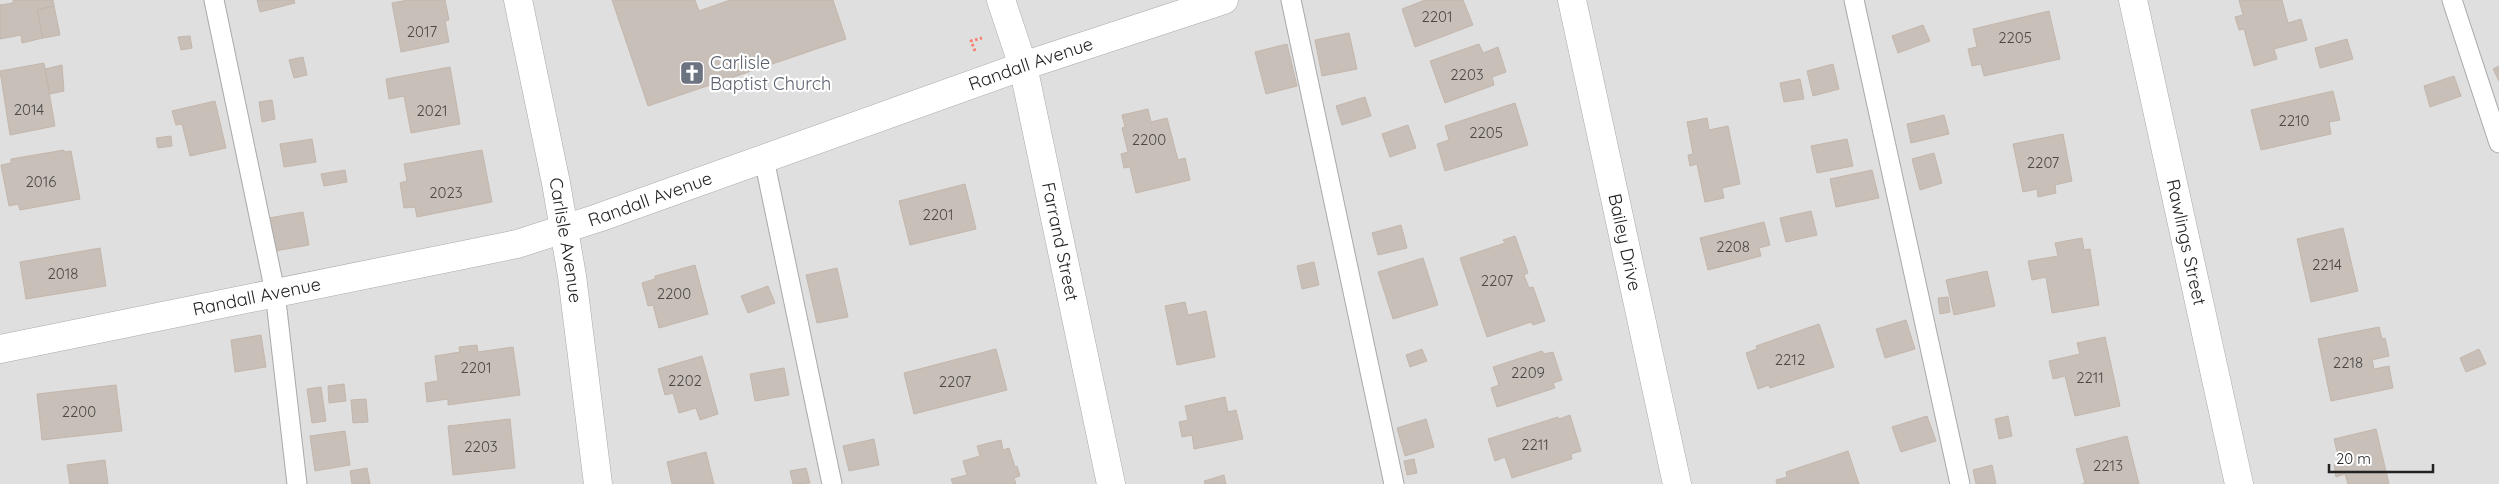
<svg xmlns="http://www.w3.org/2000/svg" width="2499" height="484" viewBox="0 0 2499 484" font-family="Quicksand,sans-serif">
	<rect width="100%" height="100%" fill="#f2efe9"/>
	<rect fill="#e0dfdf" x="0" y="0" width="2499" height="484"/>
	<g fill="#c7bfb8" stroke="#c4b6ab">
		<polygon points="13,0 53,0 54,6 37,10 43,38 22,43 21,35 0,39 0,5 13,3"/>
		<polygon points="257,0 294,0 295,3 260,12"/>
		<polygon points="408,0 445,0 449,20 445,21 449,42 401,52 392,3"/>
		<polygon points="612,0 695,0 699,11 730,0 833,0 846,39 648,106"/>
		<polygon points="1425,0 1463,0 1473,25 1415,47 1402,9"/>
		<polygon points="2239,0 2282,0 2288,23 2301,19 2307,40 2274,49 2277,59 2254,66 2244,29 2239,30 2235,17 2243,15"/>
		<polygon points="54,6 60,35 43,38 37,10"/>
		<polygon points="2049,11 2060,59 1984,76 1981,64 1972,66 1968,49 1977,47 1973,29"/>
		<polygon points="1923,25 1930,41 1898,53 1892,36"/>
		<polygon points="1349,33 1357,69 1322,76 1315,40"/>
		<polygon points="190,36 192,48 181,50 178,37"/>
		<polygon points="2347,39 2353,59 2320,68 2315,48"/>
		<polygon points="1287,44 1297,86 1266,94 1255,52"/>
		<polygon points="1479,44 1483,53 1498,47 1506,72 1492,77 1494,85 1445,103 1430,61"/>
		<polygon points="303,57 307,75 294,78 289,60"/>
		<polygon points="44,63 55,126 10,135 0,71"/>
		<polygon points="1833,64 1839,89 1813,96 1807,71"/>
		<polygon points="62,65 64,91 50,94 45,69"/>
		<polygon points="2499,66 2499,81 2493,69"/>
		<polygon points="450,67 460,124 411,133 404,96 389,99 386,79"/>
		<polygon points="2454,76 2461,96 2430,107 2424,86"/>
		<polygon points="1800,79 1804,99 1784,102 1780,83"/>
		<polygon points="2333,91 2340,120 2329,122 2331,134 2261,150 2251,110"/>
		<polygon points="1365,97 1371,116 1342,125 1336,106"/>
		<polygon points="272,100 275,119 262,122 259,102"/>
		<polygon points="215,101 226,148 190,156 182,124 176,125 172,111"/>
		<polygon points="1515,103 1528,145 1445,171 1437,144 1449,140 1445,126"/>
		<polygon points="1148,109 1151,122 1167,118 1178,160 1185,158 1190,180 1136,193 1130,167 1124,168 1121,154 1128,152 1122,128 1125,127 1122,115"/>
		<polygon points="1944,115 1949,134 1911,143 1907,124"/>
		<polygon points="1707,118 1709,130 1728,126 1740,184 1722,188 1724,198 1705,202 1697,164 1690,166 1688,155 1693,154 1687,122"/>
		<polygon points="1408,125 1416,148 1390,157 1382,134"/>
		<polygon points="2063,134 2072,181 2055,185 2056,193 2038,197 2037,189 2023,192 2013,144"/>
		<polygon points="171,136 172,146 158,148 156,138"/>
		<polygon points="312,139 316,162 284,167 280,144"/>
		<polygon points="1847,139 1853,166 1817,173 1811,146"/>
		<polygon points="64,150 64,152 71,151 80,199 20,210 18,204 9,206 1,165 11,163 11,159"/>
		<polygon points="482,150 492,202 417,217 415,207 404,208 400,183 407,181 404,164"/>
		<polygon points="1934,153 1942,183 1920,190 1912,159"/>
		<polygon points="345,170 347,182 324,186 321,174"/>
		<polygon points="1872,170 1879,198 1836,207 1830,179"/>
		<polygon points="965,184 976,229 910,245 899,201"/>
		<polygon points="1811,211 1817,235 1786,242 1780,218"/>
		<polygon points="303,212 309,245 275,251 269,218"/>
		<polygon points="1764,222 1770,245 1759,248 1761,256 1708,270 1700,238"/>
		<polygon points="1401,225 1407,248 1378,255 1372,233"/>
		<polygon points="2343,228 2358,291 2311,302 2297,239"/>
		<polygon points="1515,236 1528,273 1524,275 1529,288 1533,287 1545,321 1533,325 1531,322 1487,337 1460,258 1505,243 1503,240"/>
		<polygon points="2082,238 2084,250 2090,249 2099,305 2052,313 2046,277 2032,280 2028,261 2058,256 2055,243"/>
		<polygon points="100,248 106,286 26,299 20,262"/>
		<polygon points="1423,258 1438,305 1393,319 1378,272"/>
		<polygon points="1314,262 1319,285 1302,289 1297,266"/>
		<polygon points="695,265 708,314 659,328 653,305 648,306 642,283 655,279 655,276"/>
		<polygon points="837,268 848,317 817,323 806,275"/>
		<polygon points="1987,271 1995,306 1954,315 1946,280"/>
		<polygon points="768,286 775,303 748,313 741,296"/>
		<polygon points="1948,297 1950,312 1940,314 1938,298"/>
		<polygon points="1185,302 1188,315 1206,311 1215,357 1177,365 1165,306"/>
		<polygon points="1906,320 1915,349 1885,358 1876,329"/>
		<polygon points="1819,324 1834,367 1770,388 1769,385 1758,389 1746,353 1757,349 1756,346"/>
		<polygon points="2379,327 2382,339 2385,338 2389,356 2372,360 2374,369 2389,366 2393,388 2331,401 2318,339"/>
		<polygon points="261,335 266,367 235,372 231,340"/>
		<polygon points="2105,337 2120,406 2075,416 2065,376 2053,379 2049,361 2080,354 2077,343"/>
		<polygon points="477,345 478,352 513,347 520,395 448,405 448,399 427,402 425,383 438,381 435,356 460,352 459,347"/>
		<polygon points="996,349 1007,390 914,414 904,373"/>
		<polygon points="1422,349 1427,361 1410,367 1406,355"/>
		<polygon points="2479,349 2486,364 2466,372 2460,358"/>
		<polygon points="1542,351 1544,354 1553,352 1562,380 1553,383 1555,388 1497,407 1491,388 1499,385 1493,367"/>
		<polygon points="702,356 718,414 700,420 696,408 679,413 673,393 665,395 658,369"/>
		<polygon points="784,368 789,395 755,401 750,374"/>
		<polygon points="344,384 346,401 329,403 328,386"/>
		<polygon points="116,385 122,431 42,440 37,394"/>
		<polygon points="321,387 326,421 312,423 307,389"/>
		<polygon points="1225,397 1228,412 1236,410 1243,439 1194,449 1192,435 1182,437 1179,422 1188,420 1185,406"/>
		<polygon points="366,399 368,422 353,423 351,400"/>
		<polygon points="1570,415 1581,451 1571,454 1572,459 1512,478 1505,457 1495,461 1488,439 1558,417 1559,419"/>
		<polygon points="1927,416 1936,441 1901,452 1892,427"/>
		<polygon points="2008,416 2012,436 1999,439 1995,419"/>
		<polygon points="510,419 515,468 453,475 448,426"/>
		<polygon points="1426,419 1434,447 1405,456 1397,428"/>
		<polygon points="2376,429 2389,484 2348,484 2345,474 2336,477 2334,465 2340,464 2334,439"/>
		<polygon points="345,431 350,465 315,471 310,436"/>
		<polygon points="2127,436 2139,484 2082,484 2085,483 2076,449"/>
		<polygon points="874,439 879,465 849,471 843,446"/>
		<polygon points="1001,440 1003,450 1009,448 1015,467 1017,466 1020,476 1014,478 1016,484 953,484 951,479 967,475 963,461 980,456 977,446"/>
		<polygon points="1848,451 1859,484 1777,484 1776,480 1787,477 1786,472"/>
		<polygon points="706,452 714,484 672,484 667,462"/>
		<polygon points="1414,459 1417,473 1407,475 1404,461"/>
		<polygon points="105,460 108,484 70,484 67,465"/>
		<polygon points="1992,465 1996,484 1976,484 1973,470"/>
		<polygon points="367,468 370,484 352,484 350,471"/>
		<polygon points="806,468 810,483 793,484 790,471"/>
		<polygon points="1224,475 1226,484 1205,484 1204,481"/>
	</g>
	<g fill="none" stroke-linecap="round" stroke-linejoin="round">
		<defs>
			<g id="service">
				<polyline points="214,0 275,292 297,484"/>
				<polyline points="1291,0 1394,484"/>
				<polyline points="1854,0 1960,484"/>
				<polyline points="2452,0 2499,143"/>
				<polyline points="764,159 832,484"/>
			</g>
			<g id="minor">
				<path id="s1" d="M1001 0 1023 66 1111 484"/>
				<path id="s2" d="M1572 0 1677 484"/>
				<path id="s3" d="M2133 0 2239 484"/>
				<path id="s4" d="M0 349 517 244 598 218 1023 66 1224 0"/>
			</g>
			<g id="tertiary">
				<path id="s5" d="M518 0 556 183 572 276 598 484"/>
			</g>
		</defs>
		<use href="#service" stroke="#a9a9a9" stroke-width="21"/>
		<use href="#minor" stroke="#a9a9a9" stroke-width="29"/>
		<use href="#tertiary" stroke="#a9a9a9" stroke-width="29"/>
		<polyline stroke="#fa8072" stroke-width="3" stroke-dasharray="2.5 2.5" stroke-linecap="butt" points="975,51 971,41 982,38"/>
		<use href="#service" stroke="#fff" stroke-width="19"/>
		<use href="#minor" stroke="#fff" stroke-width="28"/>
		<use href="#tertiary" stroke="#fff" stroke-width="28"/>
	</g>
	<defs>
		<symbol id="church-square" viewBox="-11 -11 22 22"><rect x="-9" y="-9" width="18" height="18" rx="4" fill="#6b7280" stroke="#fff"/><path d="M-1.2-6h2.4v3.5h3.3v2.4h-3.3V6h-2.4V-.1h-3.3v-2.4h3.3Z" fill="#fff"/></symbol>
	</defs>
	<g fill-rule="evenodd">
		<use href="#church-square" x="678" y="59" width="28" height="28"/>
	</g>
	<g text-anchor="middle" stroke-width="4.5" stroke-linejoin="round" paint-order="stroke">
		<g font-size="15" fill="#4b4948">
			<text x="1437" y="22">2201</text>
			<text x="422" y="37">2017</text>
			<text x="2015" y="43">2205</text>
			<text x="1467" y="80">2203</text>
			<text x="29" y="115">2014</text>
			<text x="432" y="116">2021</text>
			<text x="2294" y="126">2210</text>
			<text x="1486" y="138">2205</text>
			<text x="1149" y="145">2200</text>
			<text x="2043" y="168">2207</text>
			<text x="41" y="187">2016</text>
			<text x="446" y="198">2023</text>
			<text x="938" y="220">2201</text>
			<text x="1733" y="252">2208</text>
			<text x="2327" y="270">2214</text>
			<text x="63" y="279">2018</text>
			<text x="1497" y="286">2207</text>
			<text x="674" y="299">2200</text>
			<text x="1790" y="365">2212</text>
			<text x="2348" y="368">2218</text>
			<text x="476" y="373">2201</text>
			<text x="1528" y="378">2209</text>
			<text x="2090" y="383">2211</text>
			<text x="685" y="386">2202</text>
			<text x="955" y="387">2207</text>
			<text x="79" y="417">2200</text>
			<text x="1535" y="450">2211</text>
			<text x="481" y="452">2203</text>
			<text x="2108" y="471">2213</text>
		</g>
		<g font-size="18" fill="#5b616d" stroke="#fff" text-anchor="start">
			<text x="710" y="69">Carlisle<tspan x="710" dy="21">Baptist Church</tspan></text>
		</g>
		<g font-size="18" fill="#222" stroke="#fff">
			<text dy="6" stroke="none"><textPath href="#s4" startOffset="1072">Randall Avenue</textPath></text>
			<text dy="6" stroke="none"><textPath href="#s4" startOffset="668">Randall Avenue</textPath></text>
			<text dy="6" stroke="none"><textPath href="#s5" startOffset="245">Carlisle Avenue</textPath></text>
			<text dy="6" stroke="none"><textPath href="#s1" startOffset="249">Farrand Street</textPath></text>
			<text dy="6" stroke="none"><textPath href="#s2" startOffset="248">Bailey Drive</textPath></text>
			<text dy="6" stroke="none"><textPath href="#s3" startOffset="248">Rawlings Street</textPath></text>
			<text dy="6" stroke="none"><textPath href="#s4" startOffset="262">Randall Avenue</textPath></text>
		</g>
	</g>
	<path d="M2329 464v8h104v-8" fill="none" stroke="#222222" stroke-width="2.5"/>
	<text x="2336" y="464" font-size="15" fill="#222222" stroke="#ffffff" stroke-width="4" paint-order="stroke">20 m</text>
</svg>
